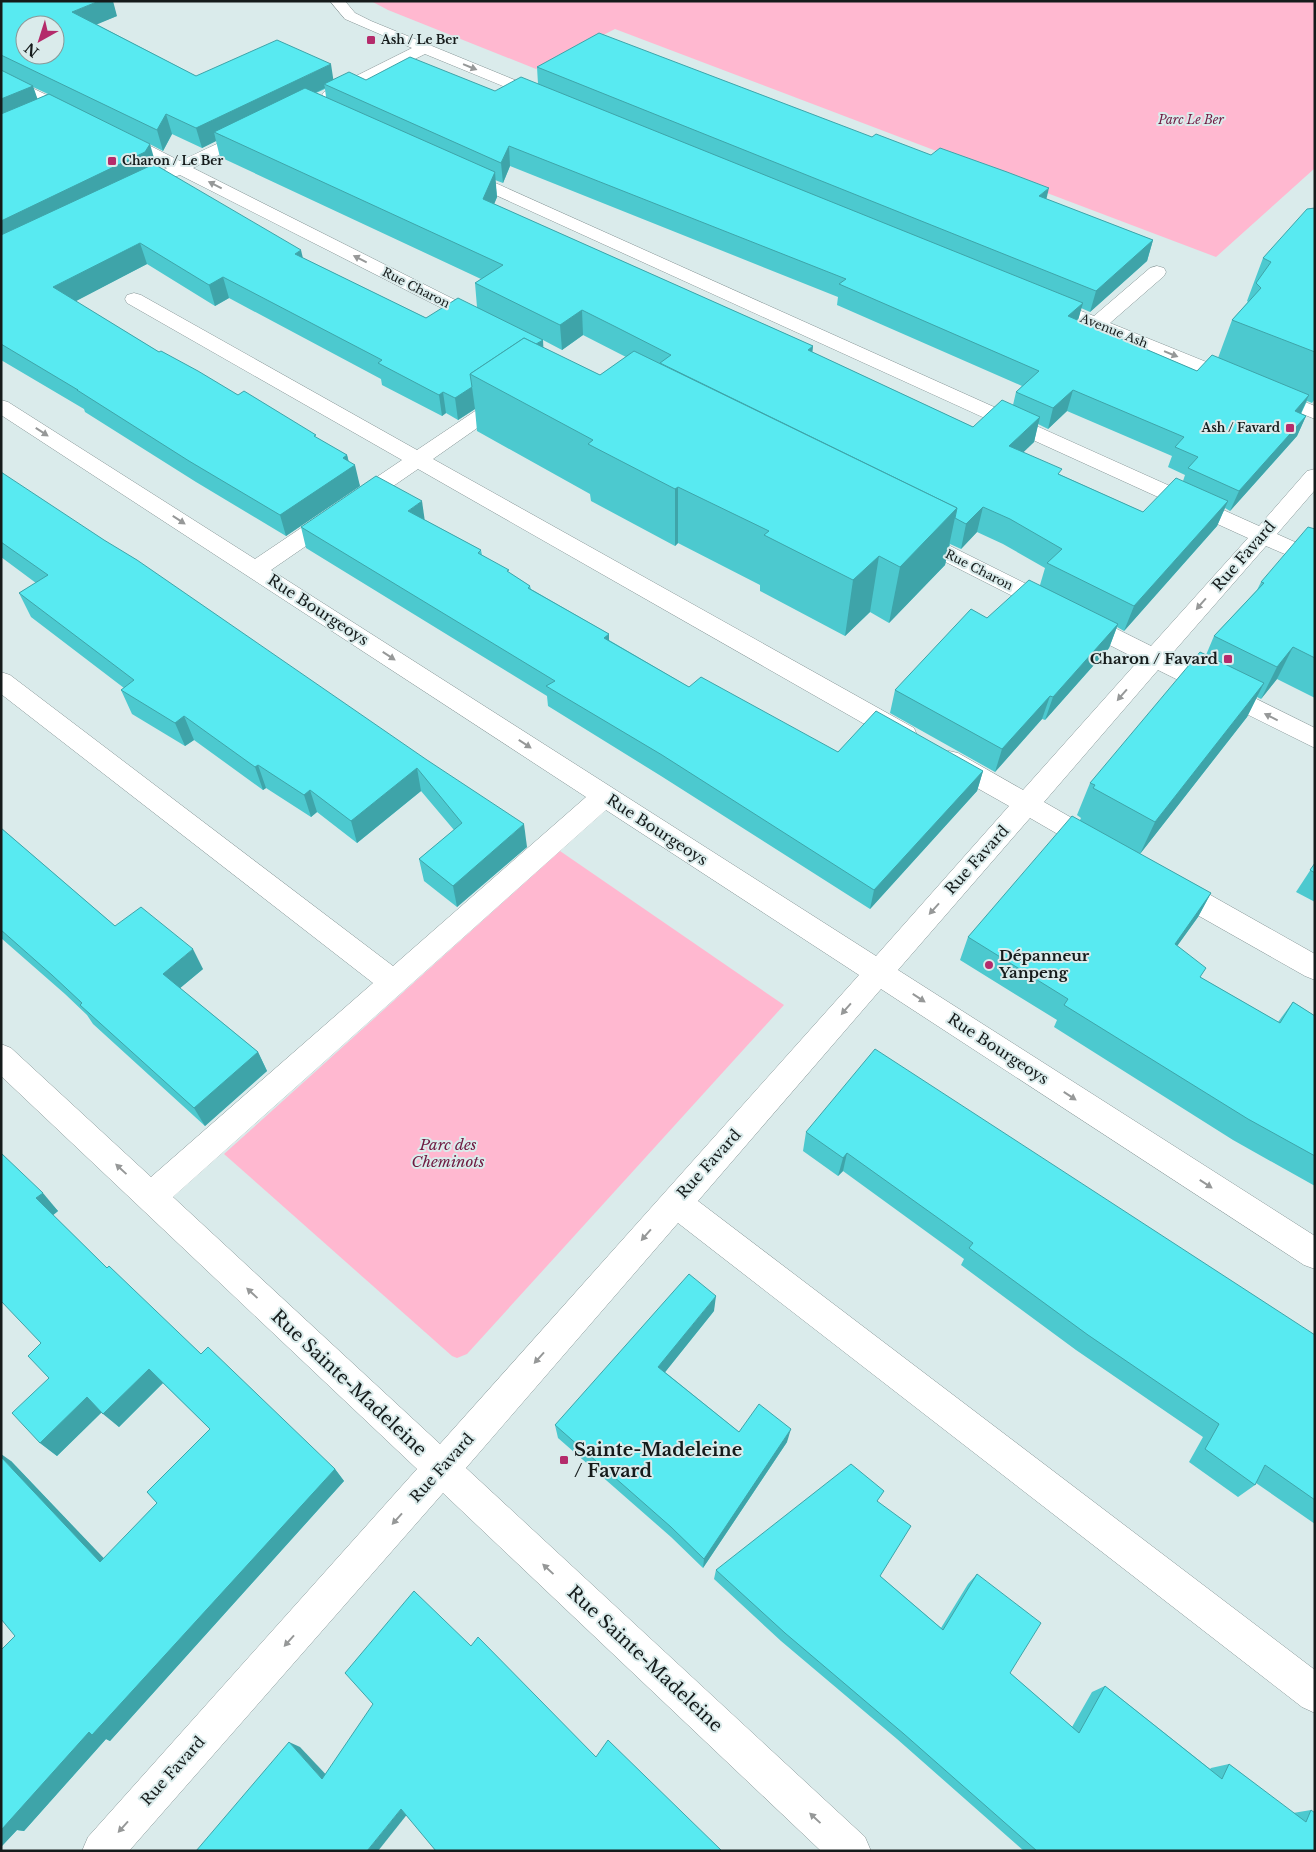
<svg xmlns="http://www.w3.org/2000/svg" width="1316" height="1852" viewBox="0 0 1316 1852" font-family="'Libre Baskerville',serif">
	<rect width="100%" height="100%" fill="#daebeb"/>
	<g fill="#ffb8d0">
		<polygon points="371,1 1315,1 1315,168 1216,257 615,29 536,69 388,10"/>
		<polygon points="560,851 784,1005 467,1354 457,1358 452,1356 224,1154"/>
	</g>
	<g fill="none" stroke-linecap="round" stroke-linejoin="round">
		<defs>
			<g id="minor">
				<polygon points="330,1 345,1 355,13 371,21 549,94 551,97 549,100 537,100 425,54 336,98 324,98 322,95 324,92 412,48 345,19"/>
				<polygon points="1,73 80,111 82,114 80,117 68,117 1,84"/>
				<polygon points="251,128 257,130 259,133 257,136 193,168 489,317 492,321 489,325 482,327 475,325 180,175 168,179 162,178 159,174 167,168 113,141 111,137 113,133 125,133 180,161"/>
				<path d="M462 168 1259 526 1307 471 1315 469V490L1277 534 1315 551V567L1266 546 1170 656 1315 728V748L1158 670 1044 802 1105 837 1109 844 1105 851 1096 854 1087 851 1030 818 898 970 1315 1236V1269L1304 1265 881 989 698 1201 1315 1670V1713L1302 1707 678 1223 466 1468 865 1837 871 1851H821L443 1493 129 1851H82L88 1837 417 1469 1 1076V1044L11 1048 151 1177 373 983 1 694V672L10 675 393 966 586 797 1 415V400L8 402 255 559 402 460 127 303 125 299 127 295 134 293 141 295 417 450 499 395 506 393 513 395 516 399 513 403 433 459 914 728 917 735 914 742 905 744 896 742 418 469 271 570 876 956 1009 806 940 767 936 760 940 753 949 751 958 753 1023 790 1139 660 906 542 903 537 906 532 914 530 922 532 1151 646 1248 538 456 177 453 173 456 169ZM606 810 859 975 440 1444 173 1197Z"/>
				<polygon points="1157,266 1164,268 1166,272 1164,276 1110,323 1315,406 1315,419 1038,307 1036,303 1038,299 1045,297 1094,316 1150,268"/>
				<polygon points="1172,876 1182,879 1315,954 1315,980 1305,976 1162,895 1159,887 1162,879"/>
			</g>
		</defs>
		<use href="#minor" stroke="#859495" stroke-width="1"/>
		<use href="#minor" fill="#fff" fill-rule="evenodd"/>
	</g>
	<g fill="#4cc9cf" fill-rule="evenodd">
		<path d="M1 1 117 16 96 24 196 76 366 80 495 91 538 84 537 67 872 137 1046 199 1153 240 1147 261 1090 312 1081 308 1078 320 1197 371 1218 358 1232 320 1248 302 1247 301 1263 258 1315 208V399L1312 403 1307 401 1301 414 1306 416 1297 436 1230 511 1225 508 1217 526 1124 631 1117 627 1109 648 1045 720 1042 719 995 772 890 713 895 690 987 618 1040 585 1045 568 1003 544 977 532 961 549 950 544 945 565 889 623 870 612 845 636 760 591V585L678 543 675 546 591 501 590 494 477 431 475 409 458 420 446 413 442 416 382 385 381 379 229 298 215 306 147 264 75 301 159 352 347 455 349 462 360 486 286 536 196 482 85 412 84 409 1 360ZM33 87 48 94 37 99ZM325 89 326 97 316 93ZM172 134 202 148 216 141 220 157 481 279 475 283 477 307 426 318 303 258 156 165 138 138 163 151ZM510 166 838 297 837 305 1022 386 1016 392 1013 405 973 427 812 352 813 346 494 204 497 197 495 180 503 183ZM583 335 626 357 600 375 543 348V340L562 350ZM1067 411 1172 456 1168 467 1185 475 1183 481 1143 512 1061 475 1023 452 1034 442 1038 424 1048 429Z"/>
		<polygon points="1,472 527,847 457,907 424,881 419,859 454,830 421,791 357,843 317,812 311,817 266,788 263,790 194,740 185,746 132,714 121,690 124,688 31,617 19,593 36,583 1,557"/>
		<polygon points="425,520 481,550 482,555 530,586 531,589 609,634 609,640 689,687 838,752 983,771 977,791 870,909 661,776 548,706 547,696 306,548 301,527"/>
		<polygon points="1315,528 1315,698 1277,679 1261,699 1257,697 1247,717 1140,854 1211,893 1198,917 1177,946 1200,977 1278,1022 1293,1002 1315,1016 1315,1186 1233,1140 1054,1027 1057,1020 960,960 968,937 1080,820 1081,818 1077,815 1090,783 1206,655 1214,636 1257,590 1261,582"/>
		<polygon points="1,828 115,926 203,969 180,988 258,1052 267,1071 205,1126 93,1024 87,1015 65,994 1,938"/>
		<polygon points="1315,863 1315,902 1296,892"/>
		<polygon points="806,1132 1315,1335 1315,1524 1256,1483 1255,1485 1238,1497 1189,1462 1203,1437 1076,1350 961,1265 964,1259 843,1171 838,1176 803,1151"/>
		<polygon points="1,1153 58,1211 53,1215 107,1268 201,1354 335,1469 344,1481 110,1741 106,1739 24,1831 17,1830 1,1847 1,1650 15,1636 11,1461 104,1559 157,1503 210,1429 163,1383 119,1427 102,1412 57,1456 40,1443 49,1378 41,1343"/>
		<polygon points="714,1311 665,1372 739,1432 787,1442 703,1568 671,1537 558,1438 555,1425"/>
		<polygon points="878,1501 880,1576 941,1628 968,1584 977,1574 1010,1673 1072,1727 1092,1692 1105,1686 1210,1769 1211,1768 1229,1764 1293,1813 1311,1810 1315,1851 1024,1851 897,1739 781,1641 714,1579 716,1570"/>
	</g>
	<g fill="#3ea4a9">
		<polygon points="99,1 113,1 117,16 79,32 72,12"/>
		<polygon points="331,64 334,84 324,84 325,88 224,137 214,132 216,141 202,148 196,128"/>
		<polygon points="33,86 40,106 1,123 1,99"/>
		<polygon points="166,114 172,134 163,151 157,130"/>
		<polygon points="150,144 156,165 1,246 1,221"/>
		<polygon points="509,146 510,166 503,183 501,163"/>
		<polygon points="495,172 497,197 486,224 483,199"/>
		<polygon points="1049,188 1044,209 1039,196"/>
		<polygon points="1153,240 1147,261 1090,312 1096,291"/>
		<polygon points="140,243 147,264 61,309 53,287"/>
		<polygon points="301,250 306,271 295,254"/>
		<polygon points="223,277 229,298 215,306 209,285"/>
		<polygon points="1083,303 1077,324 1068,316"/>
		<polygon points="582,310 583,335 562,350 560,325"/>
		<polygon points="543,340 544,361 482,380"/>
		<polygon points="813,346 810,372 808,350"/>
		<polygon points="472,387 475,409 458,420 455,398"/>
		<polygon points="1073,390 1067,411 1048,429 1053,408"/>
		<polygon points="443,392 446,413 442,416 439,395"/>
		<polygon points="1309,395 1300,415 1295,411"/>
		<polygon points="1306,416 1297,436 1230,511 1239,491"/>
		<polygon points="1040,417 1034,442 1003,472 1009,446"/>
		<polygon points="347,455 350,468 355,465 360,486 286,536 280,515 343,458"/>
		<polygon points="678,487 678,543 675,546 675,489"/>
		<polygon points="422,501 425,522 408,511"/>
		<polygon points="1228,501 1217,526 1124,631 1134,606"/>
		<polygon points="983,507 977,532 961,549 966,524"/>
		<polygon points="957,508 945,565 889,623 900,567"/>
		<polygon points="879,556 870,612 845,636 853,580"/>
		<polygon points="1118,624 1109,648 1045,720 1053,697"/>
		<polygon points="609,634 609,655 604,638"/>
		<polygon points="1293,647 1277,679 1261,699 1277,667"/>
		<polygon points="1264,683 1247,717 1140,854 1155,822"/>
		<polygon points="1050,696 1042,719 995,772 1002,749"/>
		<polygon points="184,716 194,740 185,746 175,723"/>
		<polygon points="258,765 266,788 263,790 255,767"/>
		<polygon points="417,768 421,791 357,843 351,821"/>
		<polygon points="983,771 977,791 870,909 874,890"/>
		<polygon points="310,790 317,812 311,817 304,795"/>
		<polygon points="524,824 527,847 457,907 453,886"/>
		<polygon points="1211,893 1198,917 1162,967 1175,944"/>
		<polygon points="193,949 203,969 173,994 163,974"/>
		<polygon points="258,1052 267,1071 205,1126 194,1108"/>
		<polygon points="847,1153 843,1171 838,1176 843,1158"/>
		<polygon points="43,1193 58,1211 52,1216 36,1198"/>
		<polygon points="716,1296 714,1311 658,1381 658,1367"/>
		<polygon points="149,1369 163,1383 119,1427 103,1414"/>
		<polygon points="87,1397 103,1411 57,1456 40,1443"/>
		<polygon points="791,1429 787,1442 703,1568 704,1559"/>
		<polygon points="1,1454 11,1461 117,1572 100,1562 1,1457"/>
		<polygon points="335,1469 344,1481 110,1741 106,1739 24,1831 17,1830 1,1847 1,1824 89,1732"/>
		<polygon points="289,1742 300,1747 333,1782 322,1779"/>
		<polygon points="401,1809 409,1812 378,1851 367,1851"/>
	</g>
	<g fill="#58eaf1" stroke="#3ea4a9" fill-rule="evenodd">
		<path d="M1 1H99L72 12 196 76 277 40 331 64 196 128 166 114 157 130 1 55ZM25 25H55V55H25Z"/>
		<polygon points="599,33 872,137 876,134 931,155 940,148 1007,172 1049,188 1039,196 1153,240 1096,291 537,67"/>
		<polygon points="410,57 495,91 521,77 1083,303 1068,316 1197,371 1212,355 1309,395 1295,411 1306,416 1239,491 1188,468 1198,457 1175,447 1184,437 1073,390 1053,408 1016,392 1039,371 839,284 846,279 509,146 501,163 324,84 349,72 366,80"/>
		<polygon points="1,70 33,86 1,99"/>
		<polygon points="305,88 495,172 483,199 813,346 808,350 973,427 1002,400 1040,417 1009,446 1062,469 1058,474 1143,512 1176,478 1228,501 1134,606 1047,563 1062,549 1010,519 983,507 966,524 955,518 957,508 660,363 671,355 616,327 582,310 560,325 475,283 503,265 214,132"/>
		<polygon points="49,94 150,144 145,152 1,221 1,114"/>
		<polygon points="154,164 301,250 295,254 426,318 458,298 543,340 536,344 524,338 470,374 472,387 455,398 443,392 439,395 378,363 382,360 223,277 209,285 140,243 53,287 159,352 161,351 198,371 238,395 244,391 316,435 314,436 347,455 343,458 355,465 280,515 189,461 77,390 78,390 1,344 1,235"/>
		<polygon points="1315,208 1315,352 1232,320 1261,288 1256,283 1271,262 1263,258 1307,209"/>
		<polygon points="524,338 600,375 634,351 957,508 900,567 879,556 853,580 764,535 769,531 678,487 675,489 588,444 593,440 470,374"/>
		<polygon points="1,472 104,540 137,560 427,760 524,824 453,886 419,859 462,823 417,768 351,821 310,790 304,795 258,765 255,767 184,716 175,723 121,690 134,680 19,593 48,575 1,542"/>
		<polygon points="376,476 422,501 408,511 481,550 478,553 509,570 507,571 530,586 528,588 609,634 604,638 689,687 701,677 838,752 876,711 983,771 874,890 662,755 546,686 555,681 301,527"/>
		<polygon points="1308,527 1315,529 1315,658 1293,647 1277,667 1214,636 1264,583 1261,582"/>
		<polygon points="1029,580 1118,624 1053,697 1050,696 1002,749 895,690 971,609 987,618"/>
		<polygon points="1200,652 1264,683 1155,822 1093,788 1095,785 1090,783"/>
		<polygon points="1072,816 1211,893 1175,944 1206,968 1200,977 1280,1023 1293,1002 1315,1016 1315,1156 1248,1119 1064,1005 1068,999 968,937"/>
		<polygon points="1,828 115,926 141,907 193,949 163,974 258,1052 194,1108 80,1005 82,1003 52,975 1,930"/>
		<polygon points="1315,863 1315,873 1310,870"/>
		<polygon points="875,1049 1315,1335 1315,1500 1265,1465 1255,1485 1205,1449 1219,1424 1088,1335 969,1248 973,1243 847,1153 843,1158 806,1132"/>
		<polygon points="1,1153 43,1193 36,1198 107,1268 109,1266 201,1354 208,1347 335,1469 92,1735 89,1732 2,1829 1,1827 1,1650 15,1636 1,1619 1,1457 100,1562 157,1503 147,1492 210,1429 149,1369 103,1414 87,1397 40,1443 12,1413 49,1378 28,1356 41,1343 1,1301"/>
		<polygon points="689,1274 716,1296 658,1367 739,1432 759,1404 791,1429 704,1559 671,1527 555,1425"/>
		<polygon points="851,1464 884,1491 877,1501 911,1526 880,1576 943,1630 977,1574 1041,1623 1010,1673 1079,1733 1105,1686 1222,1779 1229,1764 1306,1822 1311,1810 1315,1813 1315,1851 1037,1851 904,1734 785,1633 716,1570"/>
		<polygon points="414,1591 471,1646 478,1637 596,1757 608,1740 722,1851 436,1851 401,1809 367,1851 196,1851 289,1742 322,1779 373,1704 345,1673"/>
	</g>
	<defs><path id="oneway-solid" d="M-6-.8H1V-3.2L6.5 0L1 3.2V.8H-6Z" transform="scale(1.25)"/></defs>
	<g fill="#969898">
		<use href="#oneway-solid" transform="translate(470 67) rotate(22)"/>
		<use href="#oneway-solid" transform="translate(215 185) rotate(-153)"/>
		<use href="#oneway-solid" transform="translate(360 259) rotate(-153)"/>
		<use href="#oneway-solid" transform="translate(1171 354) rotate(22)"/>
		<use href="#oneway-solid" transform="translate(42 432) rotate(33)"/>
		<use href="#oneway-solid" transform="translate(179 520) rotate(33)"/>
		<use href="#oneway-solid" transform="translate(1201 604) rotate(131)"/>
		<use href="#oneway-solid" transform="translate(389 656) rotate(33)"/>
		<use href="#oneway-solid" transform="translate(1122 695) rotate(131)"/>
		<use href="#oneway-solid" transform="translate(1271 717) rotate(-153)"/>
		<use href="#oneway-solid" transform="translate(525 744) rotate(33)"/>
		<use href="#oneway-solid" transform="translate(934 909) rotate(132)"/>
		<use href="#oneway-solid" transform="translate(919 998) rotate(33)"/>
		<use href="#oneway-solid" transform="translate(846 1009) rotate(131)"/>
		<use href="#oneway-solid" transform="translate(1070 1096) rotate(33)"/>
		<use href="#oneway-solid" transform="translate(121 1169) rotate(-137)"/>
		<use href="#oneway-solid" transform="translate(1206 1184) rotate(33)"/>
		<use href="#oneway-solid" transform="translate(646 1235) rotate(131)"/>
		<use href="#oneway-solid" transform="translate(252 1293) rotate(-137)"/>
		<use href="#oneway-solid" transform="translate(539 1358) rotate(132)"/>
		<use href="#oneway-solid" transform="translate(397 1519) rotate(132)"/>
		<use href="#oneway-solid" transform="translate(548 1569) rotate(-137)"/>
		<use href="#oneway-solid" transform="translate(289 1641) rotate(132)"/>
		<use href="#oneway-solid" transform="translate(815 1818) rotate(-137)"/>
		<use href="#oneway-solid" transform="translate(123 1827) rotate(132)"/>
	</g>
	<g fill="#b42b6b" stroke="#daebeb" stroke-width="2">
		<rect x="366" y="35" width="10" height="10" rx="2.5"/>
		<rect x="107" y="156" width="10" height="10" rx="2.5"/>
		<rect x="1285" y="423" width="10" height="10" rx="2.5"/>
		<rect x="1223" y="654" width="10" height="10" rx="2.5"/>
		<circle cx="989" cy="965" r="5"/>
		<rect x="559" y="1455" width="10" height="10" rx="2.5"/>
	</g>
	<g text-anchor="middle" stroke-width="4" stroke-linejoin="round" paint-order="stroke">
		<g font-size="12" font-weight="bold" fill="#151b1b" stroke="#daebeb" text-anchor="start">
			<text x="381" y="44">Ash / Le Ber</text>
			<text x="122" y="165">Charon / Le Ber</text>
			<text x="1280" y="432" text-anchor="end">Ash / Favard</text>
		</g>
		<g font-size="12" font-style="italic" fill="#6e1940" stroke="#daebeb">
			<text x="1191" y="124">Parc Le Ber</text>
		</g>
		<g font-size="12" fill="#151b1b" stroke="#daebeb">
			<text transform="translate(416 288) rotate(27)" y="4">Rue Charon</text>
			<text transform="translate(1114 331) rotate(22)" y="4">Avenue Ash</text>
			<text transform="translate(979 570) rotate(27)" y="4">Rue Charon</text>
		</g>
		<g font-size="15" fill="#151b1b" stroke="#daebeb">
			<text transform="translate(1244 556) rotate(-49)" y="5">Rue Favard</text>
			<text transform="translate(318 610) rotate(33)" y="5">Rue Bourgeoys</text>
			<text transform="translate(657 830) rotate(33)" y="5">Rue Bourgeoys</text>
			<text transform="translate(977 860) rotate(-48)" y="5">Rue Favard</text>
			<text transform="translate(998 1049) rotate(33)" y="5">Rue Bourgeoys</text>
			<text transform="translate(709 1164) rotate(-48)" y="5">Rue Favard</text>
			<text transform="translate(442 1468) rotate(-48)" y="5">Rue Favard</text>
			<text transform="translate(173 1771) rotate(-48)" y="5">Rue Favard</text>
		</g>
		<g font-size="15" font-weight="bold" fill="#151b1b" stroke="#daebeb" text-anchor="end">
			<text x="1218" y="664">Charon / Favard</text>
			<text x="999" y="961" text-anchor="start">Dépanneur<tspan x="999" dy="17">Yanpeng</tspan></text>
		</g>
		<g font-size="15" font-style="italic" fill="#6e1940" stroke="#daebeb">
			<text x="448" y="1150">Parc des<tspan x="448" dy="17">Cheminots</tspan></text>
		</g>
		<g font-size="18" fill="#151b1b" stroke="#daebeb">
			<text transform="translate(349 1383) rotate(43)" y="6">Rue Sainte-Madeleine</text>
			<text transform="translate(645 1659) rotate(43)" y="6">Rue Sainte-Madeleine</text>
		</g>
		<g font-size="18" font-weight="bold" fill="#151b1b" stroke="#daebeb" text-anchor="start">
			<text x="574" y="1456">Sainte-Madeleine<tspan x="574" dy="21">/ Favard</tspan></text>
		</g>
	</g>
	<rect width="1316" height="1852" fill="none" stroke="#151b1b" stroke-width="5"/>
	<g transform="translate(40 40) rotate(219)"><circle r="24" fill="#daebeb" stroke="#8b9898"/>
	<path d="M0-4L9 19L0 12L-9 19Z" fill="#b42b6b"/>
	<text y="-8" font-size="14" font-weight="bold" text-anchor="middle" fill="#151b1b">N</text>
	</g>
</svg>
